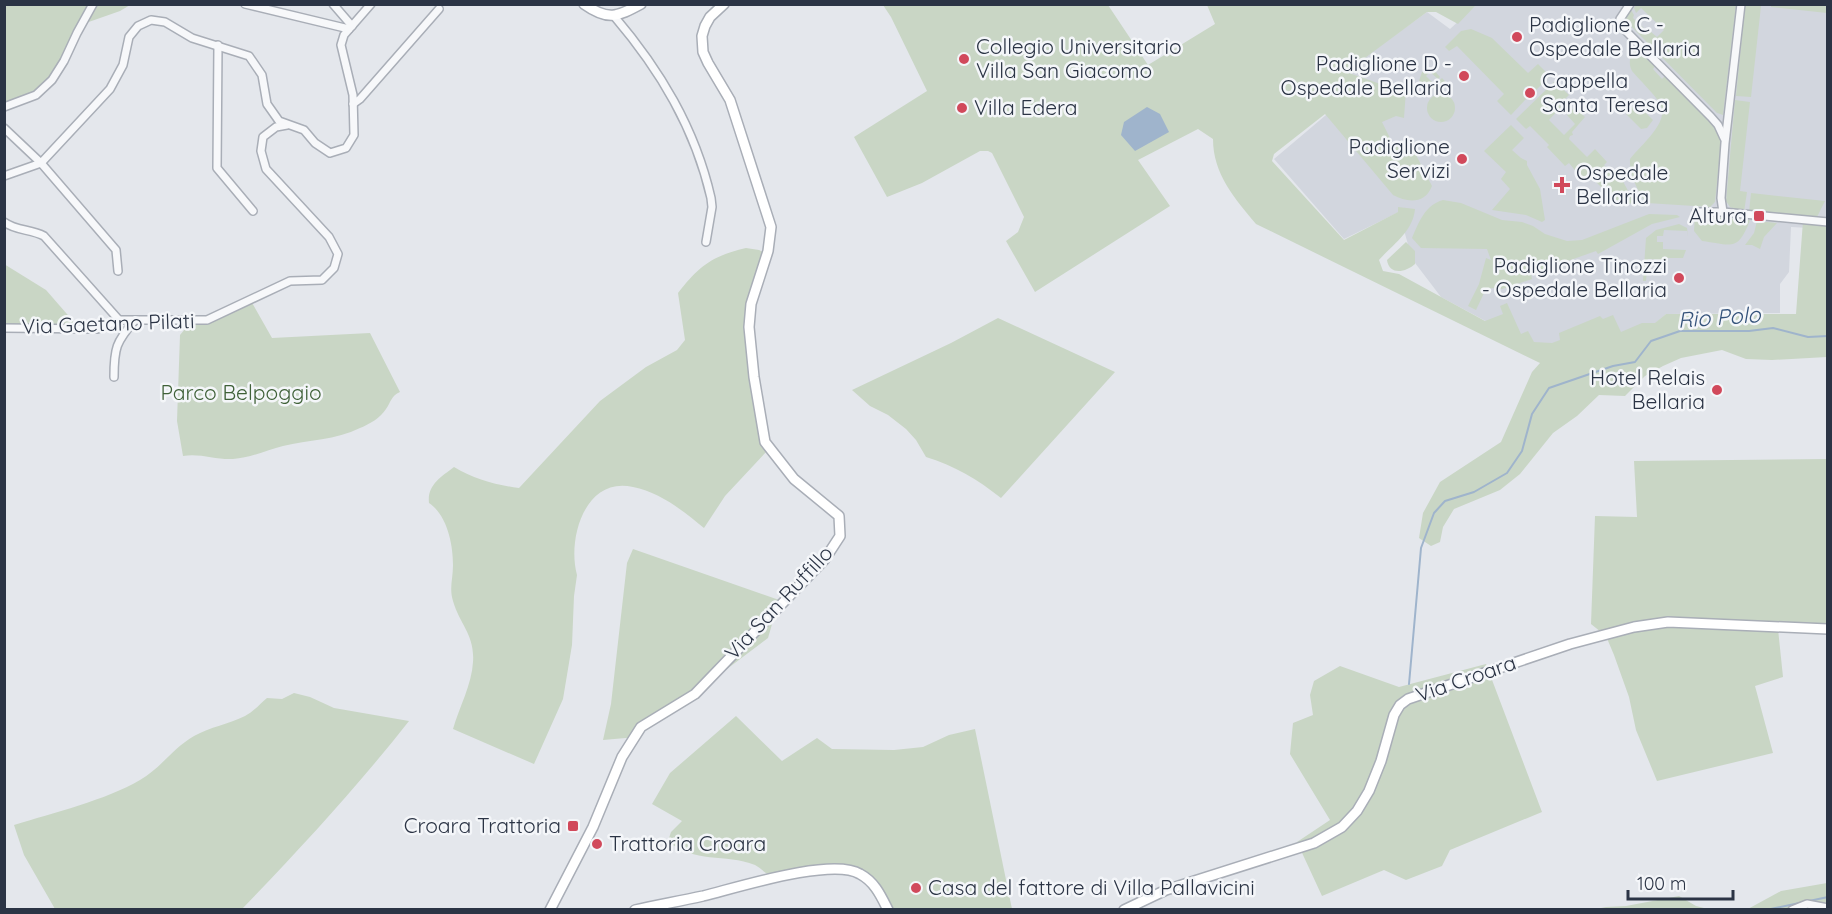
<svg xmlns="http://www.w3.org/2000/svg" width="1832" height="914" viewBox="0 0 1832 914" font-family="Quicksand,sans-serif">
	<rect width="100%" height="100%" fill="#e4e7ec"/>
	<polygon fill="#d2d6de" points="1476,5 1827,5 1827,229 1791,227 1789,272 1780,284 1780,313 1666,314 1649,329 1549,355 1441,297 1412,259 1399,212 1344,239 1274,159 1326,115 1348,69 1427,12 1450,29"/>
	<g fill="#c9d6c5">
		<polygon points="1771,4 1827,5 1827,13 1771,7"/>
		<polygon points="4,5 130,5 120,11 83,24 66,62 33,96 5,112"/>
		<path d="M883 5H1108L1148 65 1215 24 1207 5H1476L1458 24 1436 12H1427L1346 72 1389 87 1393 86 1406 90 1404 118 1396 116 1382 122 1394 146 1397 145 1404 157 1415 153 1432 186C1425 204 1408 203 1393 195L1325 114 1274 154 1272 161 1344 240 1398 212V207L1415 209C1413 232 1392 245 1379 260L1383 271 1399 274 1485 321 1503 314 1500 306 1507 303 1521 334 1528 331 1534 342 1552 343 1560 340 1559 333 1600 316 1603 319 1613 315 1621 332 1642 323H1655L1666 314H1796L1803 221 1827 223V357L1772 360 1746 359 1722 350 1681 358 1663 366 1645 376 1625 396 1599 395 1577 416 1553 433 1520 474 1500 490 1454 509 1443 527 1440 542 1431 546 1419 538 1423 513 1440 482 1501 442 1532 372 1540 363 1256 224C1235 199 1213 174 1213 139L1198 129 1138 160 1170 206 1035 292 1006 241 1018 232 1024 217 992 153 988 151H980L922 183 887 197 854 137 927 91 891 17Z"/>
		<polygon points="1636,5 1736,5 1723,115 1717,113 1628,23 1626,18 1631,10 1634,15 1633,18 1649,33 1651,32 1657,37 1664,30 1641,8 1636,13 1634,8"/>
		<polygon points="1745,5 1766,5 1766,6 1761,6 1751,97 1736,96"/>
		<polygon points="1471,29 1492,38 1528,73 1538,64 1550,76 1535,91 1529,86 1525,87 1523,92 1528,97 1511,115 1497,101 1504,94 1457,46 1449,51 1445,47 1461,31"/>
		<path d="M1634 49 1651 58 1657 64 1653 69 1662 79 1666 75 1717 129 1721 143 1715 202 1710 207 1647 203C1638 194 1629 172 1630 159 1640 146 1671 121 1660 104 1653 92 1641 82 1632 71 1628 63 1630 57 1634 49Z"/>
		<polygon points="1432,68 1440,77 1438,79 1430,72 1426,76 1433,83 1435,82 1437,83 1442,78 1452,89 1439,87 1429,89 1419,81 1422,72"/>
		<polygon points="1555,81 1569,95 1559,105 1561,107 1549,120 1564,135 1575,124 1567,115 1575,107 1585,117 1572,132 1573,135 1570,136 1569,139 1587,157 1595,149 1607,162 1604,165 1616,177 1619,174 1633,200 1633,203 1627,204 1620,201 1617,203 1589,175 1583,180 1569,163 1565,166 1547,147 1549,145 1530,126 1526,129 1516,119"/>
		<circle cx="1441" cy="108" r="14"/>
		<polygon points="1735,100 1750,102 1740,191 1747,192 1744,212 1730,207 1726,201"/>
		<polygon points="1636,103 1653,120 1647,128 1641,129 1626,114"/>
		<polygon points="1511,125 1524,138 1512,150 1521,158 1527,161 1527,165 1540,189 1545,220 1542,222 1526,215 1492,210 1510,189 1501,179 1506,172 1484,151"/>
		<polygon points="1751,193 1825,201 1817,217 1749,212"/>
		<path d="M1443 200 1461 203 1502 220 1522 222 1533 226 1545 234 1567 241 1582 240 1649 214 1677 215 1680 217 1652 224 1598 254 1596 251 1531 274 1532 279 1502 289 1492 288 1485 291 1476 310 1468 306 1479 284 1486 258 1491 260 1487 249 1421 248 1412 238C1419 222 1425 205 1443 200Z"/>
		<path d="M1695 215 1750 220C1738 252 1732 245 1702 241L1694 231Z"/>
		<polygon points="1757,221 1777,223 1764,237 1760,249 1752,245 1745,245 1754,233"/>
		<polygon points="1679,224 1687,228 1688,237 1687,231 1664,230 1663,236 1657,236 1657,242 1663,242 1663,249 1686,250 1683,258 1667,258 1665,260 1648,259 1646,281 1643,281 1646,238 1656,230"/>
		<path d="M1406 242 1415 251V264C1405 273 1389 275 1387 260Z"/>
		<path d="M746 248 759 250 771 256 750 317 767 451 725 496 704 528C683 511 660 492 633 487 585 476 567 539 577 575L574 596 572 645 563 699 534 764 453 729C459 708 472 684 473 662 475 635 460 625 453 601 449 588 453 579 453 565 453 544 447 515 429 503 427 485 441 477 454 467 474 479 496 485 519 488L600 401 646 367 677 350 685 340 678 293C699 266 712 256 746 248Z"/>
		<polygon points="4,264 46,290 80,329 5,329"/>
		<path d="M251 301 272 338 370 333 400 392C391 396 391 402 386 409 380 418 370 424 360 428 336 440 308 440 283 446 267 450 250 458 233 459 216 460 200 453 183 456L177 421 180 335 190 323Z"/>
		<path d="M998 318 1115 372 1001 498C977 479 955 466 926 457L916 440 906 429 888 415 870 406 852 390 951 343Z"/>
		<polygon points="1827,459 1827,629 1778,629 1783,677 1755,686 1773,753 1657,781 1636,730 1629,697 1614,655 1606,636 1591,624 1595,516 1637,517 1634,461"/>
		<polygon points="633,549 779,600 768,638 637,737 603,740 611,704 627,563"/>
		<polygon points="1486,664 1542,812 1450,850 1442,866 1406,880 1384,870 1322,896 1297,842 1330,820 1290,754 1293,723 1313,715 1310,695 1314,681 1340,666 1399,687"/>
		<path d="M294 693 310 697 334 708 409 721C357 787 300 849 242 909H55L24 855 14 825C53 813 106 800 140 780 161 768 173 748 194 736 210 727 229 724 245 716 253 712 260 704 267 698L282 699Z"/>
		<path d="M736 716 782 761 817 738 832 749 894 750 923 747 949 735 975 729 1012 909H884C875 900 868 884 858 877 839 865 793 878 771 875 765 874 761 868 755 865 725 853 694 864 668 841L671 832 682 821 652 804 670 773Z"/>
		<polygon points="1827,883 1827,909 1746,910 1781,891"/>
		<polygon points="1679,896 1696,906 1708,909 1596,909 1606,907 1626,906"/>
	</g>
	<polygon fill="#9fb4cc" points="1147,107 1160,114 1169,132 1135,151 1121,135 1124,122"/>
	<g fill="none" stroke-linecap="round" stroke-linejoin="round">
		<g stroke="#9fb4cc" stroke-width="2">
			<polyline points="1409,684 1421,548 1434,513 1445,501 1474,492 1507,473 1522,451 1532,414 1549,388 1613,366 1635,362 1651,341 1680,331 1749,331 1773,328 1808,337 1828,336"/>
			<polyline points="1766,910 1828,897"/>
		</g>
		<defs>
			<g id="street">
				<polyline points="245,4 349,29"/>
				<polyline points="333,4 352,26"/>
				<polyline points="1630,4 1620,19 1622,27 1711,117 1718,125 1724,138"/>
				<path d="M614 16C660 70 695 128 711 198L712 207 706 242"/>
				<polyline points="218,45 217,168 253,211"/>
				<polyline points="353,104 360,99 439,9"/>
				<polyline points="4,107 36,95 52,80 64,61 77,33 93,4"/>
				<polyline points="4,128 41,163 116,250 118,271"/>
				<polyline points="4,176 41,163 110,89 123,65 129,37 138,26 151,20 165,22 192,38 249,56 262,75 267,104 279,121 304,130 315,143 330,153 346,148 354,135 353,95 341,45 344,35 371,4"/>
				<polyline points="1696,212 1723,212 1828,222"/>
				<polyline points="1723,212 1721,198 1725,143 1741,4"/>
				<path d="M4 222C16 231 31 229 44 236L119 320"/>
				<polyline points="4,328 97,329 119,320 207,320 290,281 322,280 334,268 338,254 329,237 266,169 261,151 263,137 276,127 287,125"/>
				<path d="M114 377C114 348 116 342 135 320"/>
				<polyline points="1792,910 1807,904 1828,908"/>
			</g>
			<g id="secondary">
				<path d="M584 4C608 21 617 17 641 4"/>
				<polyline points="550,910 593,827 622,757 641,727 695,694 825,559 840,536 839,516 794,479 765,442 754,377 749,327 751,304 768,251 771,227 730,100 708,63 703,52 702,36 705,26 710,17 724,4"/>
				<path d="M635 910C658 905 680 901 703 896 736 888 832 857 860 874 875 882 881 896 888 910"/>
				<polyline points="1124,910 1166,890 1314,843 1342,827 1357,811 1369,791 1381,761 1394,715 1400,705 1408,699 1570,644 1634,627 1668,622 1828,629"/>
			</g>
		</defs>
		<use href="#street" stroke="#a9aeb7" stroke-width="10"/>
		<use href="#secondary" stroke="#a9aeb7" stroke-width="12"/>
		<use href="#street" stroke="#f7f8fa" stroke-width="7"/>
		<use href="#secondary" stroke="#fff" stroke-width="9"/>
	</g>
	<g fill="#d1495b" stroke="#f4f6f9" stroke-width="2">
		<circle cx="1517" cy="37" r="6"/>
		<circle cx="964" cy="59" r="6"/>
		<circle cx="1464" cy="76" r="6"/>
		<circle cx="1530" cy="93" r="6"/>
		<circle cx="962" cy="108" r="6"/>
		<circle cx="1462" cy="159" r="6"/>
		<path d="M1559 176h6v6h6v6h-6v6h-6v-6h-6v-6h6z"/>
		<rect x="1753" y="210" width="12" height="12" rx="3"/>
		<circle cx="1679" cy="278" r="6"/>
		<circle cx="1717" cy="390" r="6"/>
		<rect x="567" y="820" width="12" height="12" rx="3"/>
		<circle cx="597" cy="844" r="6"/>
		<circle cx="916" cy="888" r="6"/>
	</g>
	<g text-anchor="middle" stroke-width="5" stroke-linejoin="round" paint-order="stroke">
		<g font-size="21" fill="#2b3445" stroke="#f4f6f9" text-anchor="start">
			<text x="1529" y="32">Padiglione C -<tspan x="1529" dy="24">Ospedale Bellaria</tspan></text>
			<text x="976" y="54">Collegio Universitario<tspan x="976" dy="24">Villa San Giacomo</tspan></text>
			<text x="1452" y="71" text-anchor="end">Padiglione D -<tspan x="1452" dy="24">Ospedale Bellaria</tspan></text>
			<text x="1542" y="88">Cappella<tspan x="1542" dy="24">Santa Teresa</tspan></text>
			<text x="974" y="115">Villa Edera</text>
			<text x="1450" y="154" text-anchor="end">Padiglione<tspan x="1450" dy="24">Servizi</tspan></text>
			<text x="1576" y="180">Ospedale<tspan x="1576" dy="24">Bellaria</tspan></text>
			<text x="1747" y="223" text-anchor="end">Altura</text>
			<text x="1667" y="273" text-anchor="end">Padiglione Tinozzi<tspan x="1667" dy="24">- Ospedale Bellaria</tspan></text>
			<text x="1705" y="385" text-anchor="end">Hotel Relais<tspan x="1705" dy="24">Bellaria</tspan></text>
			<text x="561" y="833" text-anchor="end">Croara Trattoria</text>
			<text x="609" y="851">Trattoria Croara</text>
			<text x="928" y="895">Casa del fattore di Villa Pallavicini</text>
		</g>
		<g font-size="21" fill="#2b3445" stroke="#f4f6f9">
			<text transform="translate(108 324) rotate(-2)" y="7">Via Gaetano Pilati</text>
			<text transform="translate(779 603) rotate(-47)" y="7">Via San Ruffillo</text>
			<text transform="translate(1466 679) rotate(-19)" y="7">Via Croara</text>
		</g>
		<g font-size="21" fill="#3f6138" stroke="#f4f6f9">
			<text x="241" y="400">Parco Belpoggio</text>
		</g>
		<g font-size="22" font-style="italic" fill="#34527a" stroke="#f4f6f9">
			<text transform="translate(1719 317) rotate(-4)" y="8">Rio Polo</text>
		</g>
	</g>
	<rect width="1832" height="914" fill="none" stroke="#2b3445" stroke-width="12"/>
	<path d="M1628 890v9h105v-9" fill="none" stroke="#2b3445" stroke-width="3"/>
	<text x="1637" y="890" font-size="18" fill="#2b3445" stroke="#f4f6f9" stroke-width="4.5" paint-order="stroke">100 m</text>
</svg>
